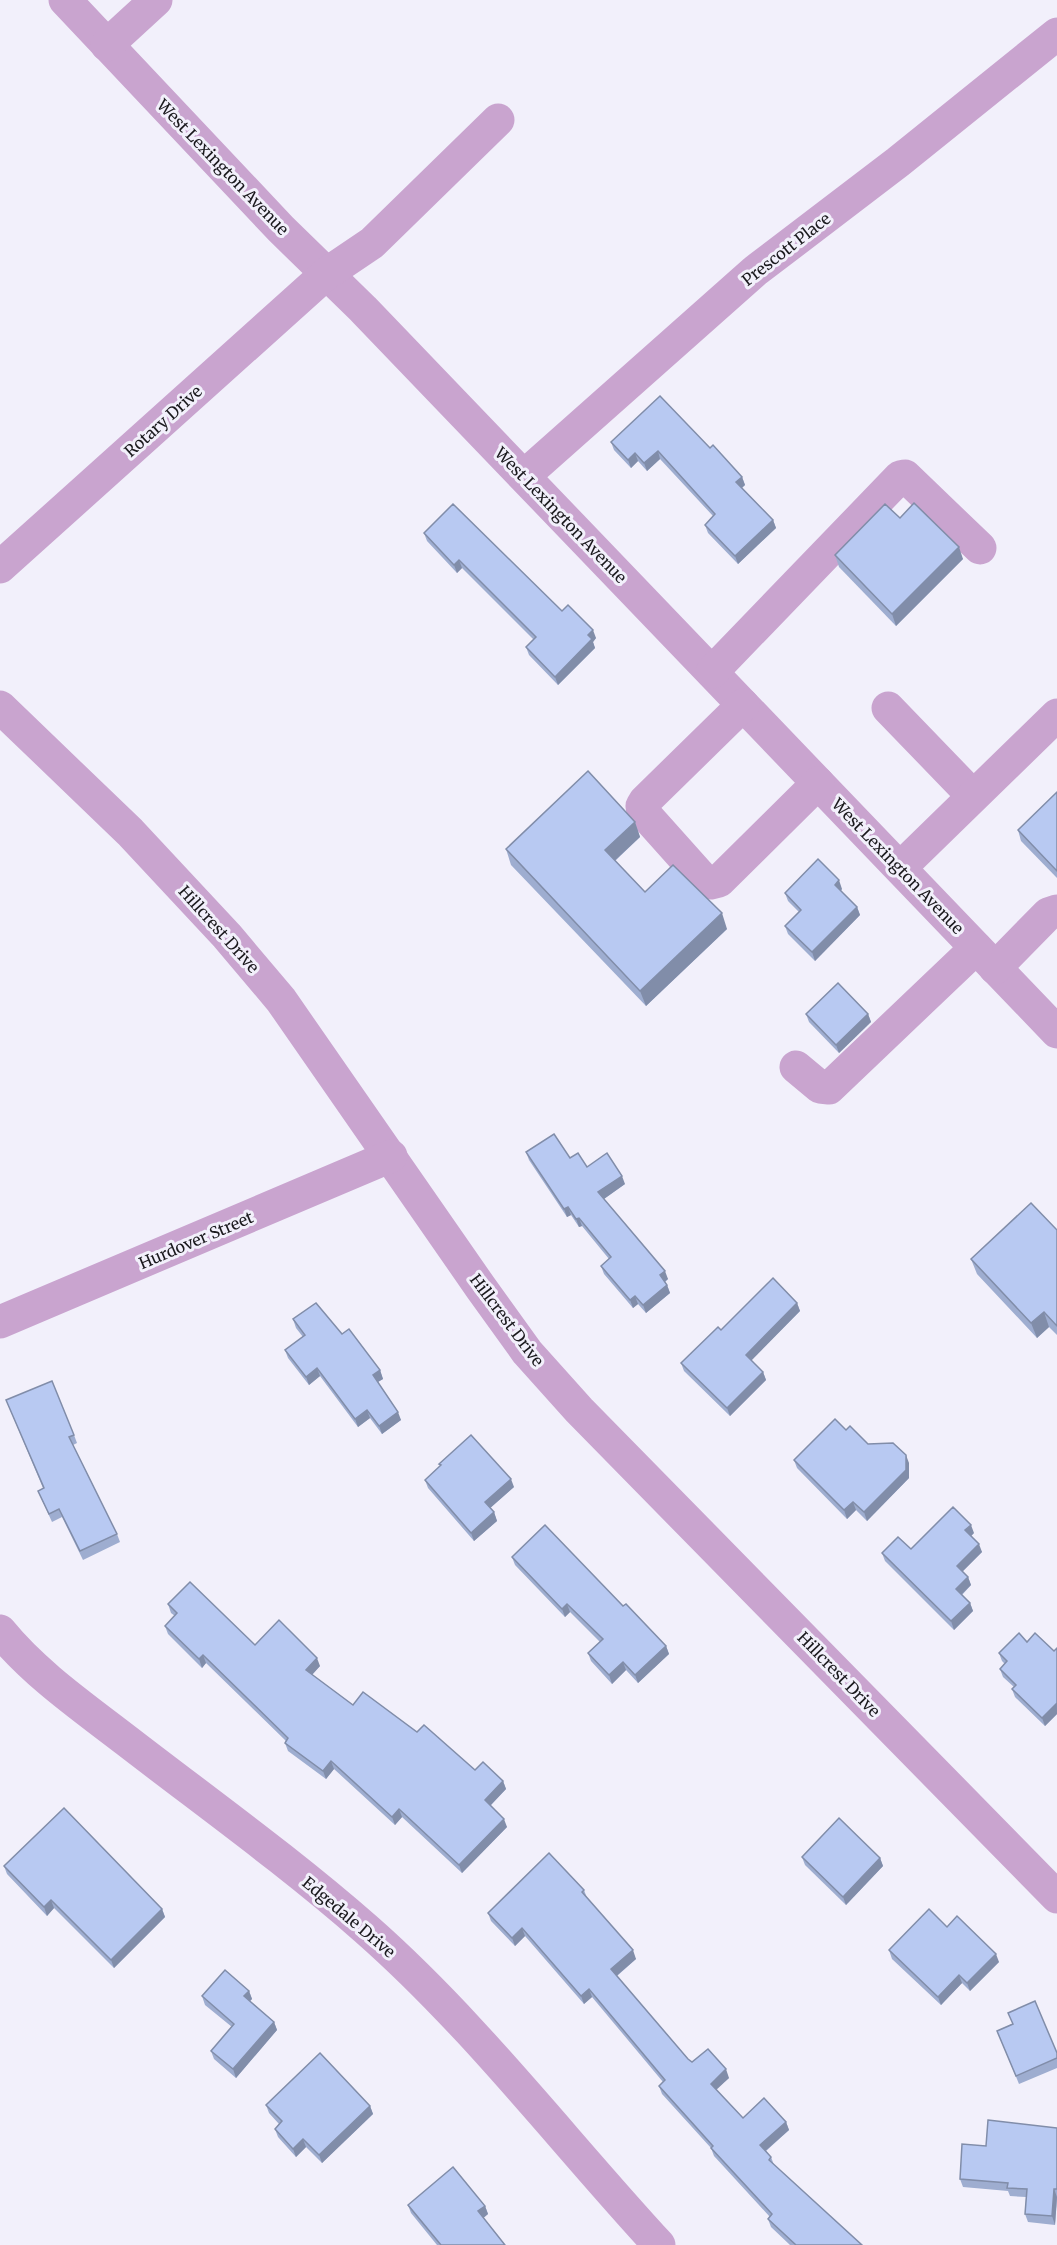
<svg xmlns="http://www.w3.org/2000/svg" width="1057" height="2245" viewBox="0 0 1057 2245" font-family="Merriweather,serif">
	<rect width="100%" height="100%" fill="#f2f0fb"/>
	<g fill="none" stroke-linecap="round" stroke-linejoin="round">
		<g stroke="#c9a4cf" stroke-width="33">
			<polyline points="65,0 281,229 363,309 1057,1032"/>
			<polyline points="107,45 156,0"/>
			<polyline points="524,476 755,271 898,162 1057,34"/>
			<polyline points="0,567 326,274 372,243 498,120"/>
			<polyline points="712,672 900,477 905,476 980,548"/>
			<polyline points="743,705 645,801 642,806 643,812 702,878 711,883 719,881 818,783"/>
			<polyline points="0,707 130,832 227,936 281,1000 481,1288 527,1352 579,1410 1057,1897"/>
			<polyline points="888,708 973,796"/>
			<polyline points="900,868 1057,715"/>
			<polyline points="995,968 1048,914 1057,911"/>
			<polyline points="796,1067 820,1087 829,1088 976,948"/>
			<polyline points="0,1322 391,1156"/>
			<path d="M0 1631C35 1674 83 1707 127 1741 206 1802 291 1863 366 1929 474 2024 562 2140 659 2245"/>
		</g>
	</g>
	<g fill="#9eadd0">
		<polygon points="611,442 710,448 742,477 745,485 742,488 773,520 776,528 738,564 708,533 705,525 713,516 660,459 647,471 638,461 631,468 614,450"/>
		<polygon points="900,518 963,559 896,626 839,567 835,555"/>
		<polygon points="424,533 562,611 596,638 593,642 595,648 558,685 529,655 526,647 534,640 462,568 457,573 427,541"/>
		<polygon points="1057,792 1057,878 1021,841 1018,830"/>
		<polygon points="635,822 640,837 615,861 645,892 727,929 646,1006 511,865 506,849"/>
		<polygon points="842,889 841,891 857,907 860,915 815,961 788,934 785,926 799,912 788,901 785,893"/>
		<polygon points="806,1014 868,1014 871,1022 839,1053 809,1022"/>
		<polygon points="526,1152 570,1158 587,1167 625,1184 604,1199 668,1279 665,1282 667,1285 670,1293 646,1313 638,1304 633,1308 604,1274 601,1266 609,1259 582,1226 579,1227 571,1215 567,1217 529,1160"/>
		<polygon points="1057,1230 1057,1335 1049,1327 1037,1338 977,1274 971,1259"/>
		<polygon points="797,1303 800,1311 751,1360 763,1372 766,1380 730,1416 684,1371 681,1363 721,1330"/>
		<polygon points="293,1319 342,1334 380,1370 383,1379 378,1382 401,1420 382,1434 370,1418 358,1427 320,1376 309,1385 288,1358 285,1350 303,1337 296,1328"/>
		<polygon points="6,1400 74,1435 77,1443 73,1445 117,1534 120,1542 83,1560 62,1517 52,1522 38,1491 43,1488"/>
		<polygon points="846,1430 868,1444 909,1463 909,1478 867,1521 856,1510 847,1519 797,1468 794,1460"/>
		<polygon points="439,1464 514,1487 490,1508 494,1512 497,1521 474,1541 428,1488 425,1480 440,1466"/>
		<polygon points="974,1533 971,1536 982,1552 962,1572 968,1577 971,1585 962,1595 970,1603 973,1611 954,1630 885,1561 882,1553 911,1549"/>
		<polygon points="512,1557 623,1606 666,1646 669,1654 638,1683 626,1670 612,1684 591,1661 588,1653 600,1642 570,1612 565,1617 515,1565"/>
		<polygon points="168,1604 255,1645 320,1666 312,1675 353,1705 417,1732 475,1770 503,1781 506,1789 490,1806 507,1827 462,1873 402,1817 395,1825 334,1769 326,1779 288,1751 285,1743 286,1741 206,1663 202,1668 168,1634 165,1626 175,1616 171,1613"/>
		<polygon points="1027,1642 1054,1651 1057,1648 1057,1714 1045,1726 1015,1697 1012,1689 1014,1687 1003,1677 1000,1669 1005,1664 1002,1661 999,1653"/>
		<polygon points="802,1857 880,1858 883,1866 846,1905 805,1865"/>
		<polygon points="4,1866 162,1909 165,1917 114,1968 54,1908 47,1916 7,1874"/>
		<polygon points="584,1890 587,1898 636,1959 617,1976 688,2059 692,2062 729,2078 716,2089 743,2118 786,2122 789,2130 766,2151 771,2157 774,2165 862,2245 790,2245 771,2227 768,2219 770,2217 714,2156 711,2148 662,2094 659,2086 663,2082 592,1997 584,2004 525,1936 515,1946 491,1921 488,1913"/>
		<polygon points="947,1927 999,1962 970,1991 962,1983 941,2005 892,1959 889,1950"/>
		<polygon points="249,1991 252,1999 250,2001 274,2022 277,2030 236,2078 214,2059 211,2051 232,2027 205,2005 202,1996"/>
		<polygon points="1012,2024 1057,2053 1057,2068 1019,2084 997,2031"/>
		<polygon points="266,2105 370,2106 373,2114 322,2163 306,2147 296,2157 278,2137 275,2129 279,2124 269,2113"/>
		<polygon points="1057,2128 1057,2199 1055,2225 1028,2222 1025,2214 1026,2197 1010,2196 1008,2191 963,2187 960,2179 986,2146"/>
		<polygon points="408,2205 485,2206 488,2214 483,2218 505,2245 437,2245 411,2213"/>
	</g>
	<g fill="#818da9">
		<polygon points="658,451 660,459 647,471 644,463"/>
		<polygon points="635,453 638,461 631,468 628,460"/>
		<polygon points="742,477 745,485 739,490 736,482"/>
		<polygon points="773,520 776,528 738,564 735,556"/>
		<polygon points="959,547 963,559 896,626 892,614"/>
		<polygon points="459,560 462,568 457,573 454,565"/>
		<polygon points="593,630 596,638 593,642 595,648 558,685 555,677 588,635"/>
		<polygon points="635,822 640,837 610,865 605,850"/>
		<polygon points="839,880 842,889 838,893 835,885"/>
		<polygon points="857,907 860,915 815,961 812,952"/>
		<polygon points="722,913 727,929 646,1006 640,991"/>
		<polygon points="868,1014 871,1022 839,1053 836,1045"/>
		<polygon points="622,1176 625,1184 601,1201 598,1192"/>
		<polygon points="568,1207 571,1215 567,1217 564,1209"/>
		<polygon points="579,1218 582,1226 579,1227 576,1219"/>
		<polygon points="665,1271 668,1279 663,1283 660,1275"/>
		<polygon points="667,1285 670,1293 646,1313 643,1305"/>
		<polygon points="635,1296 638,1304 633,1308 630,1300"/>
		<polygon points="797,1303 800,1311 749,1363 746,1355"/>
		<polygon points="1044,1312 1049,1327 1037,1338 1031,1323"/>
		<polygon points="317,1368 320,1376 309,1385 306,1377"/>
		<polygon points="380,1370 383,1379 376,1383 373,1375"/>
		<polygon points="763,1372 766,1380 730,1416 727,1408"/>
		<polygon points="367,1410 370,1418 358,1427 355,1419"/>
		<polygon points="398,1412 401,1420 382,1434 379,1426"/>
		<polygon points="906,1455 909,1463 909,1478 867,1521 864,1512"/>
		<polygon points="511,1479 514,1487 488,1510 485,1502"/>
		<polygon points="853,1502 856,1510 847,1519 844,1510"/>
		<polygon points="494,1512 497,1521 474,1541 471,1533"/>
		<polygon points="971,1525 974,1533 968,1539 965,1530"/>
		<polygon points="979,1544 982,1552 960,1574 957,1566"/>
		<polygon points="968,1577 971,1585 959,1597 956,1589"/>
		<polygon points="970,1603 973,1611 954,1630 951,1621"/>
		<polygon points="567,1604 570,1612 565,1617 562,1609"/>
		<polygon points="666,1646 669,1654 638,1683 635,1675"/>
		<polygon points="203,1655 206,1663 202,1668 199,1659"/>
		<polygon points="317,1658 320,1666 309,1678 306,1670"/>
		<polygon points="623,1662 626,1670 612,1684 609,1675"/>
		<polygon points="1057,1703 1057,1714 1045,1726 1042,1718"/>
		<polygon points="331,1761 334,1769 326,1779 323,1771"/>
		<polygon points="503,1781 506,1789 488,1808 485,1800"/>
		<polygon points="399,1809 402,1817 395,1825 392,1817"/>
		<polygon points="504,1819 507,1827 462,1873 459,1865"/>
		<polygon points="880,1858 883,1866 846,1905 843,1897"/>
		<polygon points="51,1900 54,1908 47,1916 44,1907"/>
		<polygon points="162,1909 165,1917 114,1968 111,1960"/>
		<polygon points="522,1928 525,1936 515,1946 512,1938"/>
		<polygon points="633,1950 636,1959 614,1978 611,1969"/>
		<polygon points="996,1954 999,1962 970,1991 967,1983"/>
		<polygon points="959,1975 962,1983 941,2005 938,1997"/>
		<polygon points="589,1989 592,1997 584,2004 581,1996"/>
		<polygon points="249,1991 252,1999 247,2004 244,1996"/>
		<polygon points="274,2022 277,2030 236,2078 233,2069"/>
		<polygon points="726,2069 729,2078 714,2092 711,2084"/>
		<polygon points="370,2106 373,2114 322,2163 319,2155"/>
		<polygon points="786,2122 789,2130 763,2153 760,2145"/>
		<polygon points="303,2139 306,2147 296,2157 293,2149"/>
		<polygon points="1054,2189 1057,2197 1055,2225 1052,2216"/>
		<polygon points="485,2206 488,2214 481,2220 478,2211"/>
	</g>
	<g fill="#b8c9f2" stroke="#818da9" stroke-width="1.5">
		<polygon points="660,396 710,448 713,445 742,477 736,482 773,520 735,556 705,525 715,514 658,451 644,463 635,453 628,460 611,442"/>
		<polygon points="914,503 959,547 892,614 835,555 885,504 900,518"/>
		<polygon points="453,504 562,611 568,605 593,630 588,635 592,639 555,677 526,647 536,637 459,560 454,565 424,533"/>
		<polygon points="588,771 635,822 605,850 645,892 673,865 722,913 640,991 506,849"/>
		<polygon points="1057,792 1057,871 1018,830"/>
		<polygon points="818,859 839,880 835,885 857,907 812,952 785,926 801,910 785,893"/>
		<polygon points="838,983 868,1014 836,1045 806,1014"/>
		<polygon points="554,1134 570,1158 578,1153 587,1167 607,1153 622,1176 598,1192 665,1271 660,1275 667,1285 643,1305 635,1296 630,1300 601,1266 611,1257 579,1218 576,1219 568,1207 564,1209 526,1152"/>
		<polygon points="1031,1203 1057,1230 1057,1326 1044,1312 1031,1323 971,1259"/>
		<polygon points="773,1278 797,1303 746,1355 763,1372 727,1408 681,1363 718,1327 721,1330"/>
		<polygon points="316,1303 342,1334 349,1329 380,1370 373,1375 398,1412 379,1426 367,1410 355,1419 317,1368 306,1377 285,1350 305,1335 293,1319"/>
		<polygon points="52,1381 74,1435 69,1437 117,1534 80,1551 59,1509 49,1514 38,1491 44,1488 6,1400"/>
		<polygon points="835,1419 846,1430 850,1426 868,1444 893,1443 906,1455 906,1470 864,1512 853,1502 844,1510 794,1460"/>
		<polygon points="471,1435 511,1479 485,1502 494,1512 471,1533 425,1480 441,1465 439,1464"/>
		<polygon points="953,1507 971,1525 965,1530 979,1544 957,1566 968,1577 956,1589 970,1603 951,1621 882,1553 898,1537 911,1549"/>
		<polygon points="545,1525 623,1606 626,1604 666,1646 635,1675 623,1662 609,1675 588,1653 603,1639 567,1604 562,1609 512,1557"/>
		<polygon points="190,1582 255,1645 279,1620 317,1658 306,1670 353,1705 363,1692 417,1732 424,1725 475,1770 483,1762 503,1781 485,1800 504,1819 459,1865 399,1809 392,1817 331,1761 323,1771 285,1743 288,1738 203,1655 199,1659 165,1626 177,1613 168,1604"/>
		<polygon points="1019,1633 1027,1642 1035,1633 1054,1651 1057,1648 1057,1703 1042,1718 1012,1689 1016,1685 1000,1669 1007,1661 999,1653"/>
		<polygon points="64,1808 162,1909 111,1960 51,1900 44,1907 4,1866"/>
		<polygon points="839,1818 880,1858 843,1897 802,1857"/>
		<polygon points="549,1853 584,1890 582,1892 633,1950 611,1969 688,2059 692,2062 708,2049 726,2069 711,2084 743,2118 764,2098 786,2122 760,2145 771,2157 769,2160 862,2245 796,2245 768,2219 772,2214 711,2148 713,2146 659,2086 665,2080 589,1989 581,1996 522,1928 512,1938 488,1913"/>
		<polygon points="929,1909 947,1927 957,1916 996,1954 967,1983 959,1975 938,1997 889,1950"/>
		<polygon points="225,1970 249,1991 244,1996 274,2022 233,2069 211,2051 234,2024 202,1996"/>
		<polygon points="1035,2001 1057,2053 1057,2058 1016,2076 997,2031 1013,2024 1008,2013"/>
		<polygon points="320,2053 370,2106 319,2155 303,2139 293,2149 275,2129 282,2121 266,2105"/>
		<polygon points="988,2120 1057,2128 1057,2189 1054,2189 1052,2216 1025,2214 1027,2189 1007,2188 1008,2183 960,2179 962,2144 986,2146"/>
		<polygon points="453,2167 485,2206 478,2211 505,2245 441,2245 408,2205"/>
	</g>
	<g text-anchor="middle" stroke-width="6" stroke-linejoin="round" paint-order="stroke">
		<g font-size="16" fill="#1a191d" stroke="#f2f0fb">
			<text transform="translate(223 167) rotate(46)" y="6">West Lexington Avenue</text>
			<text transform="translate(786 249) rotate(-38)" y="6">Prescott Place</text>
			<text transform="translate(163 421) rotate(-42)" y="6">Rotary Drive</text>
			<text transform="translate(561 515) rotate(46)" y="6">West Lexington Avenue</text>
			<text transform="translate(898 866) rotate(46)" y="6">West Lexington Avenue</text>
			<text transform="translate(219 929) rotate(48)" y="6">Hillcrest Drive</text>
			<text transform="translate(196 1240) rotate(-23)" y="6">Hurdover Street</text>
			<text transform="translate(507 1320) rotate(53)" y="6">Hillcrest Drive</text>
			<text transform="translate(839 1674) rotate(46)" y="6">Hillcrest Drive</text>
			<text transform="translate(349 1917) rotate(40)" y="6">Edgedale Drive</text>
		</g>
	</g>
</svg>
